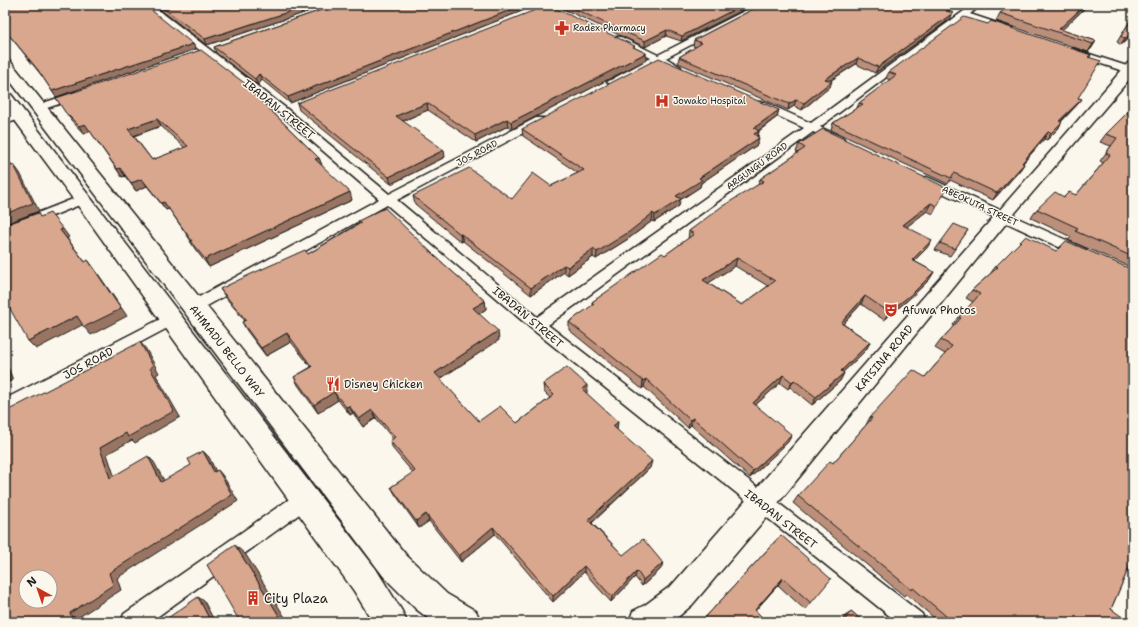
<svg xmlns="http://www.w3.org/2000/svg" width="1138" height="627" viewBox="0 0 1138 627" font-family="'Shantell Sans',sans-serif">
	<rect width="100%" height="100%" fill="#fbf7ec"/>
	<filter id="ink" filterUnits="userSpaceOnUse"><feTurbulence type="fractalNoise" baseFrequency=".025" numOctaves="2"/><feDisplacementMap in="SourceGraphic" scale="8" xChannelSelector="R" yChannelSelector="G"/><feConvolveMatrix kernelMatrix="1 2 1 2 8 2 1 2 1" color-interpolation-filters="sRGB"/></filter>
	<g filter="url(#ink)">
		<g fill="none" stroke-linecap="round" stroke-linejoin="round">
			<defs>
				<g id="street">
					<polygon points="143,5 152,5 287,109 389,194 536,118 544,118 545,120 544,122 397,200 537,317 804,128 756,106 755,104 756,102 764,102 811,123 972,5 981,5 970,14 1012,28 1014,30 1009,33 965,18 820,127 842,137 844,139 842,141 834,141 813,132 548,325 922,614 925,622 897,622 532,329 387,205 198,311 193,313 188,311 186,307 188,303 379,199 279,113"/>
					<polygon points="756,5 767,5 666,58 681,67 679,69 673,69 658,62 616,84 612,85 607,82 651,58 615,41 613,39 615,37 621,37 658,55"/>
					<polygon points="1071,48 1133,68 1133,72 1126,72 1068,53 1066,51"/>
					<polygon points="76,92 80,93 81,95 80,97 38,111 33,108 34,106"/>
					<polygon points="927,177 1086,249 1088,252 1086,255 1081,257 1076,255 923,184 921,181 923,178"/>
					<polygon points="83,195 87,196 89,199 87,202 5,235 5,226"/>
					<polygon points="172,313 177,315 180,319 177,323 5,414 5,399"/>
					<polygon points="305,490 312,493 314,499 312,505 150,622 121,622 124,614 298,493"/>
				</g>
				<g id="secondary">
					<polygon points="1133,62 1133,75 1008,221 770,513 692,605 672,622 629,622 633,611 645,605 672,585 1128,63"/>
					<polygon points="18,110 23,112 26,115 23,118 5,124 5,114"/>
				</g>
				<g id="primary">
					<polygon points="5,60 10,61 406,555 447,594 476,611 481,622 433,622 416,609 384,577 5,74"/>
					<polygon points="5,91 10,93 376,569 402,611 407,622 373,622 354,591 76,203 5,107"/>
				</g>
			</defs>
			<use href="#street" stroke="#1c1c1c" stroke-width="3"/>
			<use href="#secondary" stroke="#1c1c1c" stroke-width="3"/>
			<use href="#primary" stroke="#1c1c1c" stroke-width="3"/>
			<use href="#street" fill="#fbf7ec" fill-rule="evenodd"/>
			<use href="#secondary" fill="#fbf7ec" fill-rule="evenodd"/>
			<use href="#primary" fill="#fbf7ec" fill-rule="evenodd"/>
		</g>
		<g fill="#bb8f7a" stroke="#1c1c1c" fill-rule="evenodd">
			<polygon points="5,5 193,44 196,49 56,97 42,76 9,35 6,36"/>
			<polygon points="154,5 328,5 207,45"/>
			<polygon points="336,5 537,5 290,103 262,80 258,85 216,53 214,47"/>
			<polygon points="557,5 753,5 681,41 666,36 645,47 557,6"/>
			<polygon points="761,5 958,5 949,12 953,13 950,19 875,73 856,64 830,81 830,87 802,110 794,106 788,110 678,63 679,57 696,47 693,46 694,40"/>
			<polygon points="1010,5 1088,5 1062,30 1096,41 1091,49 1088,52 996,21 1000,13"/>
			<polygon points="1133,16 1133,34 1121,45 1117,42"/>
			<polygon points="988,24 1091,55 1090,57 1078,98 1082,99 1077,105 1061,122 1058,129 1047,140 1044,139 1023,163 1024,164 1020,170 993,200 950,180 948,184 831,130 833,123 857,108 859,103 890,80 886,78 889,72"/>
			<polygon points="635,48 646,53 646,60 512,129 508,126 476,142 428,110 403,121 445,157 391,184 299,110 297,103"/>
			<path d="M249 89 319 158 322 166 352 200 209 267 195 249 190 241H191L169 209 166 210 147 186 136 191 125 176 122 177 90 131 84 134 71 120 56 98ZM161 126 185 148 152 160 134 136Z"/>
			<polygon points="1133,105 1133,268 1068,240 1071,237 1031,218 1037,209 1064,197 1076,195 1103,163 1100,161 1111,146 1100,142 1106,134 1123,118"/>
			<polygon points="777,117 759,131 757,145 701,183 700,187 680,200 679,206 654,222 652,221 628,239 596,259 593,257 568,275 564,272 531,295 463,241 461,242 415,204 413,196 512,199 551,186 578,173 523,136 522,129"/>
			<path d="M823 129 937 206 933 214 927 211 906 227 927 248 914 261 934 272 929 280 908 300 884 320 861 304 843 324 870 342 866 350 843 372 844 373 840 381 812 405 790 387 788 389 780 383 755 405 788 442 750 478 691 425 688 428 644 387 642 389 569 330V322L592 306V302L665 255 688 239 689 231 758 185 760 179 798 153 796 152 799 144ZM735 266 768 286 742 305 708 283Z"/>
			<polygon points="358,221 435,256 485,301 486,309 479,314 499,340 440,379 479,421 517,423 550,398 544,392 543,384 587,393 586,393 617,430 650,468 592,523 623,555 661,569 642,586 635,577 611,602 584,572 553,602 495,534 461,562 429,521 419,528 395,494 391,487 413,473 393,449 390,441 393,439 376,418 363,427 353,413 350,415 338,400 318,413 298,385 294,377 311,367 291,342 266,356 247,331 242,322 245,321 226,298 220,289 308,254 359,223"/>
			<polygon points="968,230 950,256 935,250 940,243"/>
			<polygon points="1056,251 1133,270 1133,558 1111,609 1127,622 939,622 906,594 904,596 793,503 798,496 833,463 866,425 870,417 925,377 945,354 935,348 941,340 954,326 953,325 959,317 973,302 966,298 972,290 990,274 996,266"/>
			<polygon points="781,535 811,603 805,610 778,585 755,611 701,622"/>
			<polygon points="851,611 864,622 841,622 844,617"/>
		</g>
		<g fill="#987463" stroke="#1c1c1c">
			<polygon points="310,5 328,5 207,45 205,39"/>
			<polygon points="523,5 537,5 290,103 288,97"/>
			<polygon points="743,5 753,5 681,41 682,36"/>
			<polygon points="953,5 958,5 943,16 946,11"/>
			<polygon points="1085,5 1088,5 1059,33 1059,29"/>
			<polygon points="953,13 950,19 875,73 878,67"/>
			<polygon points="5,30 9,35 6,36 5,35"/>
			<polygon points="667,30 666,36 645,47 645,41"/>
			<polygon points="1133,32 1133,34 1121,45 1125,39"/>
			<polygon points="1096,41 1091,49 1088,52 1093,44"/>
			<polygon points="193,44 196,49 56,97 52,91"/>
			<polygon points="646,53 646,60 512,129 511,122"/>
			<polygon points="858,58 856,64 823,85 825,79"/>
			<polygon points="259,74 262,80 258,85 255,79"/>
			<polygon points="832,81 830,87 802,110 804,103"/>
			<polygon points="1082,99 1077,105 1055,127 1059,121"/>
			<polygon points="796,100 794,106 788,110 789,104"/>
			<polygon points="427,103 428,110 398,123 396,116"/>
			<polygon points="779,110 777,117 755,133 759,131 757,138 754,134 754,128"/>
			<polygon points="157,119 161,126 133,136 128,129"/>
			<polygon points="507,119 508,126 476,142 475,135"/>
			<polygon points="1062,122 1058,129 1047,140 1051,133"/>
			<polygon points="85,124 90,131 84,134 79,126"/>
			<polygon points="1048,132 1044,139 1018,169 1022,163"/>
			<polygon points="759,138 757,145 701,183 700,187 680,200 679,206 654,222 655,215 676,196 699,178"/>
			<polygon points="444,150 445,157 391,184 389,177"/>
			<polygon points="5,154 17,174 11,166 5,157"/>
			<polygon points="319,158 322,165 318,167 315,159"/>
			<polygon points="1024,164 1020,170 993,200 997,193"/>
			<polygon points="14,165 20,173 39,211 5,224 5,214"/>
			<polygon points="120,168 125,176 122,177 117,169"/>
			<polygon points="142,179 147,186 136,191 131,183"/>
			<polygon points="350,192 352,200 209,267 205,259"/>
			<polygon points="164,202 169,209 166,210 161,203"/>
			<polygon points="931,203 927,211 899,233 903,225"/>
			<polygon points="653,213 652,221 628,239 596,259 597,252"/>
			<polygon points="63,229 69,237 67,238 91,270 60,230"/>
			<polygon points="460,234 461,234 463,241 461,242"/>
			<polygon points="932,240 927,248 907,268 912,260"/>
			<polygon points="593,249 593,257 568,275 568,267"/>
			<polygon points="737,258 735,266 701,288 703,280"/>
			<polygon points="88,260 94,268 127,316 91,335 84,327"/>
			<polygon points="564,265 564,272 531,295 531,288"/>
			<polygon points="934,272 929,280 908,300 884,320 889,312"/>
			<polygon points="865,296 861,304 837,331 841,323"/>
			<polygon points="485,301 486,309 474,317 473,308"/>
			<polygon points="77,316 84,324 36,349 28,341"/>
			<polygon points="498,331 499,340 437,381 435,373"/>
			<polygon points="287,333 291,342 266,356 261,348"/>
			<polygon points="140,342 146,349 159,373 156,375 180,417 135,443 132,440 107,454 117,484 110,478 100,448 126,433 150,368"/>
			<polygon points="870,342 866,350 837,378 841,371"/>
			<polygon points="5,360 13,380 5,384"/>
			<polygon points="844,373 840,381 812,405 816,397"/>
			<polygon points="783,375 780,383 750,410 753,403"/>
			<polygon points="646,379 644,387 642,389 643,381"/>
			<polygon points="794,380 790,387 788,389 792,382"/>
			<polygon points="587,385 587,393 581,397 582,389"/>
			<polygon points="334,392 338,400 318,413 314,405"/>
			<polygon points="349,406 353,413 350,415 346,407"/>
			<polygon points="372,410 376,418 363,427 359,419"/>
			<polygon points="693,418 691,425 688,428 690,420"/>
			<polygon points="618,422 617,430 613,426"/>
			<polygon points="792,435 788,442 750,478 753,471"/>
			<polygon points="203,451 209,457 219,478 214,472"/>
			<polygon points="148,456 154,462 168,488 161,482"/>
			<polygon points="652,461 650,468 588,526 588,520"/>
			<polygon points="218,470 223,476 238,501 117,578 121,590 79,617 81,622 70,622 70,613 109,573"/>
			<polygon points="426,514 429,521 419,528 416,521"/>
			<polygon points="493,527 495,534 461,562 459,556"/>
			<polygon points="235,545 246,555 288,622 283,622"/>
			<polygon points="663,563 661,569 642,586 643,580"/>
			<polygon points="584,566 584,572 553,602 553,596"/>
			<polygon points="637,571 635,577 611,602 612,597"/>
			<polygon points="783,578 778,585 750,616 755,610"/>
			<polygon points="198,597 204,601 215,622 211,622"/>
		</g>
		<g fill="#d9a68e" stroke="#1c1c1c" fill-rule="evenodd">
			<polygon points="5,5 145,5 193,44 52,91 38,70 5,30"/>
			<polygon points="159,5 310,5 205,39"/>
			<polygon points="336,5 523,5 288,97 259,74 255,79 214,47"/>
			<polygon points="548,5 635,46 633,47 646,53 511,122 507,119 475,135 427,103 396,116 444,150 389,177 297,103"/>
			<polygon points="566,5 743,5 682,36 667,30 645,41"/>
			<polygon points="761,5 953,5 946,11 953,13 878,67 858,58 825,79 832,81 804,103 796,100 789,104 679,57 702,43 694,40"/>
			<polygon points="1010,5 1085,5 1059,29 1096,41 1093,44 1000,13"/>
			<polygon points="1133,16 1133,32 1125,39 1121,36"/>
			<polygon points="964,17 988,24 991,21 1091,55 1088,57 1101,61 1078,98 1082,99 1059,121 1062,122 1051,133 1048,132 1022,163 1024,164 997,193 954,173 951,178 833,123 863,104 859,103 896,75 889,72"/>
			<path d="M201 50 247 85 246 86 319 158 315 159 350 192 205 259 190 241H192L164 202 161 203 142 179 131 183 120 168 117 169 85 124 79 126 65 112 56 98ZM157 119 188 146 152 160 128 129Z"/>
			<polygon points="659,58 779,110 754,128 759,131 754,134 759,138 699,178 702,180 676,196 681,199 655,215 653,213 629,232 597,252 593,249 568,267 564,265 531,288 461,234 460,234 413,196 469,168 512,199 533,173 551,186 584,170 522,129"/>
			<polygon points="1133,105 1133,257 1075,231 1078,228 1037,209 1055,192 1064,197 1069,192 1076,195 1110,155 1106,153 1117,138 1106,134 1130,110 1129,109"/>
			<path d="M823 129 947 188 937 206 931 203 903 225 932 240 912 260 934 272 913 293 889 312 865 296 841 323 870 342 841 371 844 373 816 397 794 380 792 382 783 375 753 403 792 435 753 471 693 418 690 420 646 379 643 381 569 322 594 304 592 302 662 253 665 255 694 234 689 231 721 207 764 181 760 179 805 148 799 144ZM737 258 775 281 742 305 703 280Z"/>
			<polygon points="5,157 11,166 14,165 33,203 5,214"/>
			<polygon points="385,208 435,256 485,301 473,308 498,331 435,373 479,421 500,406 517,423 554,395 543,384 567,367 587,385 582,389 618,422 613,426 652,461 588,520 623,555 643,539 663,563 643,580 637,571 612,597 584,566 553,596 493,527 459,556 426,514 416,521 391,487 415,471 390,441 395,437 372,410 359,419 349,406 346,407 334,392 314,405 294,377 312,367 287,333 261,348 242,322 246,320 220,289 249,275 305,250 308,254 361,223 358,221"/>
			<polygon points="38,213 40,217 50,213 63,229 60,230 85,262 88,260 121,309 84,327 77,316 28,341 5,300 5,225"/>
			<polygon points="954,224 968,230 955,249 940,243"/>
			<polygon points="1026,236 1056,251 1066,241 1133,270 1133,558 1111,609 1128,621 1127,622 953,622 913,588 912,590 798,496 830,461 833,463 872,418 870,417 913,370 925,377 952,346 941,340 961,318 959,317 980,294 972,290 998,267 996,266"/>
			<path d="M140 342 153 366 150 368 174 411 128 437 126 433 100 448 110 478 148 456 161 482 191 465 188 459 203 451 214 472 218 470 232 495 109 573 113 585 70 613 73 620 70 622H5V412ZM26 577H50V601H26Z"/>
			<polygon points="781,535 831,579 811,603 783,578 755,610 766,621 766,622 701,622"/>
			<polygon points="235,545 283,622 240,622 207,565"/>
			<polygon points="198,597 211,622 162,622"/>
			<polygon points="851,611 864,622 843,622"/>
		</g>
	</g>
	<defs>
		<symbol id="pharmacy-bare" viewBox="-9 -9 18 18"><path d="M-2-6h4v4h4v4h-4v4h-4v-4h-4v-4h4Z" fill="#c8321e" stroke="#fbf7ec" stroke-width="2.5" paint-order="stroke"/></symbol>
		<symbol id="hospital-bare" viewBox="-9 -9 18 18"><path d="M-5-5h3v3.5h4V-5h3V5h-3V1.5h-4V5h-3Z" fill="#c8321e" stroke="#fbf7ec" stroke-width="2.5" paint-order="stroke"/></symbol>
		<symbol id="theatre-bare" viewBox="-9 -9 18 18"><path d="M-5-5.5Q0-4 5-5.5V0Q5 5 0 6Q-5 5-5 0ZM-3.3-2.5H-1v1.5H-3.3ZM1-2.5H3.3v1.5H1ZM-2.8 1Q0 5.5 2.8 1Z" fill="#c8321e" stroke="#fbf7ec" stroke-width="2.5" paint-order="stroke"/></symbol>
		<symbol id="restaurant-bare" viewBox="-9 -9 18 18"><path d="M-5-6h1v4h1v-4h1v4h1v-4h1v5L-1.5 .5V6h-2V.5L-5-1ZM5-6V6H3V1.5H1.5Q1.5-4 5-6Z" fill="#c8321e" stroke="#fbf7ec" stroke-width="2.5" paint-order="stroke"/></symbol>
		<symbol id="building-bare" viewBox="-9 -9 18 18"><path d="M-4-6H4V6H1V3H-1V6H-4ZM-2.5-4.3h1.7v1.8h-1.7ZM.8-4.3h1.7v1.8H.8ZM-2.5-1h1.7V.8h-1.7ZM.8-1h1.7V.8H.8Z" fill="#c8321e" stroke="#fbf7ec" stroke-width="2.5" paint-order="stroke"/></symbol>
	</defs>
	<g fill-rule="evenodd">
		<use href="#pharmacy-bare" x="552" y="18" width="20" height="20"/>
		<use href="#hospital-bare" x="652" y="91" width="20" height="20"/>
		<use href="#theatre-bare" x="881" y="300" width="20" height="20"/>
		<use href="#restaurant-bare" x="323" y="374" width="20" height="20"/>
		<use href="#building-bare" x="243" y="588" width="20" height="20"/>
	</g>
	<g text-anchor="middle" stroke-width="3" stroke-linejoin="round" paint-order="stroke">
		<g font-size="9" fill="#1c1c1c" stroke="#fbf7ec" text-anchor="start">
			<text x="573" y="31">Radex Pharmacy</text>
			<text x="673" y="104">Jowako Hospital</text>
		</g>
		<g font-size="9" fill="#1c1c1c" stroke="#fbf7ec">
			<text transform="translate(477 153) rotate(-28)" y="3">JOS ROAD</text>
			<text transform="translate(757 166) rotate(-36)" y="3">ARGUNGU ROAD</text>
			<text transform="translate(980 206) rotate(25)" y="3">ABEOKUTA STREET</text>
		</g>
		<g font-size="11" fill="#1c1c1c" stroke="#fbf7ec">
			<text transform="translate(279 109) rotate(39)" y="4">IBADAN STREET</text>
			<text transform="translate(528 317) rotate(40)" y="4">IBADAN STREET</text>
			<text transform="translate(227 351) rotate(52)" y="4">AHMADU BELLO WAY</text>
			<text transform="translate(884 358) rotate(-50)" y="4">KATSINA ROAD</text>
			<text transform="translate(88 363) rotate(-28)" y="4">JOS ROAD</text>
			<text transform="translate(781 519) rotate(38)" y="4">IBADAN STREET</text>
		</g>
		<g font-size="11" fill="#1c1c1c" stroke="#fbf7ec" text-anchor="start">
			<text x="902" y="314">Afuwa Photos</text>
			<text x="344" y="388">Disney Chicken</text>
		</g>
		<g font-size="13" fill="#1c1c1c" stroke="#fbf7ec" text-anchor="start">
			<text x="264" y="603">City Plaza</text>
		</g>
	</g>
	<rect width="1138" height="627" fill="none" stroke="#fbf7ec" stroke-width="20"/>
	<rect x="10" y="10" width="1118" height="607" fill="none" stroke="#1c1c1c" stroke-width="1.5" filter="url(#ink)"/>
	<g transform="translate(38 589) rotate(320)"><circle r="19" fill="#fbf7ec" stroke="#a29f99"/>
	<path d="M0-3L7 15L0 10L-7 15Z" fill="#c8321e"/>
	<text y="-6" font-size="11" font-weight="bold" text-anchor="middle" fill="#1c1c1c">N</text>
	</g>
</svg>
